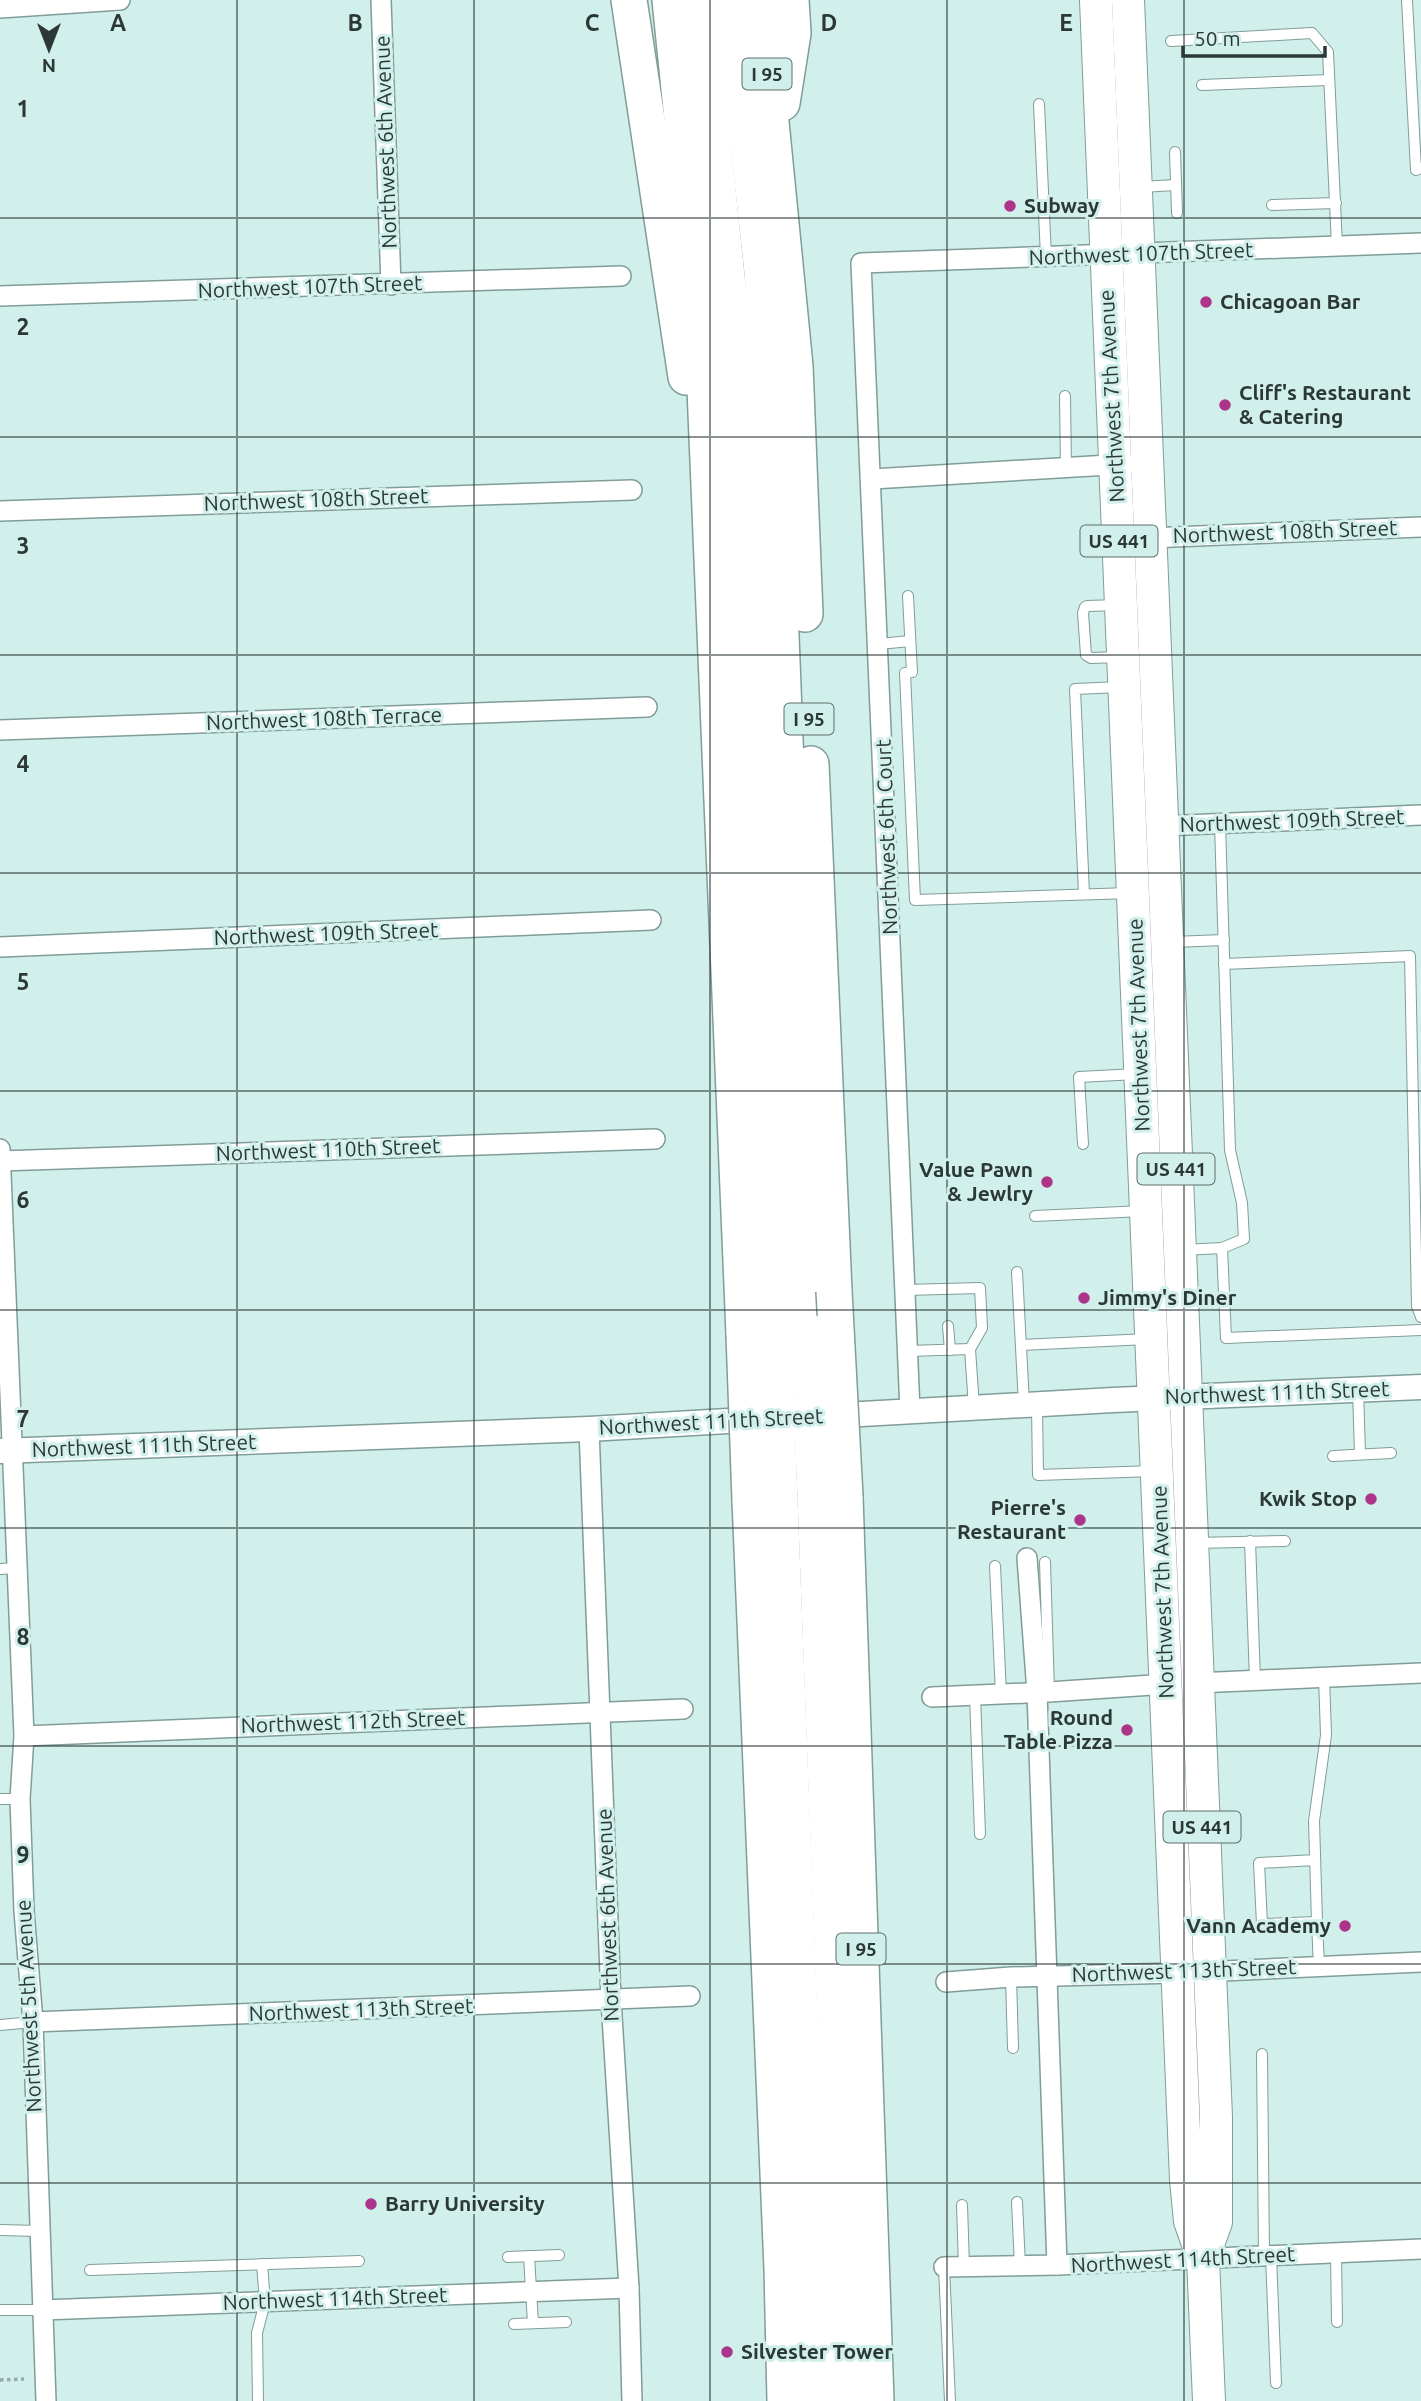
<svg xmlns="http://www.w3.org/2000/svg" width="1421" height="2401" viewBox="0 0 1421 2401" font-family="Ubuntu,sans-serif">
	<rect width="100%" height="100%" fill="#d1efeb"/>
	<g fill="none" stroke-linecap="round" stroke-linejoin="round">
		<defs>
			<g id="service">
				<polyline points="1407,0 1416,170 1421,168"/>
				<polyline points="1171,41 1312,33 1328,52 1337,246"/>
				<polyline points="1202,85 1329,80"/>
				<polyline points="1039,104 1046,257"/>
				<polyline points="1175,152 1177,213"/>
				<polyline points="1141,187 1176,185"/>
				<polyline points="1272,205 1336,203"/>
				<polyline points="1065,396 1066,468"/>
				<polyline points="908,596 912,672 905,673 915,900 1130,893"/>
				<polyline points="1118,605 1087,606 1085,607 1083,613 1086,655 1091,658 1120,657"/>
				<polyline points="879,644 910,641"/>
				<polyline points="1084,894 1075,689 1121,687"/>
				<polyline points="1172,942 1224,940"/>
				<polyline points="1224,964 1410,956 1417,1306 1421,1317"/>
				<polyline points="1083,1144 1079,1077 1137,1074"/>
				<polyline points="1035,1216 1143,1211"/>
				<polyline points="1222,1248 1226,1338 1421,1330"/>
				<polyline points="1183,1250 1222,1248 1244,1239 1242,1203 1230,1150 1220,824"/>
				<polyline points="1017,1272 1024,1404"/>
				<polyline points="905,1290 980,1288 982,1328 970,1349 974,1407"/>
				<polyline points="948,1326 950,1350"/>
				<polyline points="1021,1345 1148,1339"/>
				<polyline points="908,1351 970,1349"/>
				<polyline points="1358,1389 1360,1454"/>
				<polyline points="1037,1406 1038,1475 1154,1471"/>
				<polyline points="1333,1456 1391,1453"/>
				<polyline points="1250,1541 1255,1680"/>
				<polyline points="1195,1543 1285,1541"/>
				<polyline points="1045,1562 1049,1692"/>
				<polyline points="995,1566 1001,1694"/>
				<polyline points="0,1569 16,1568"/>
				<polyline points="975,1695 980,1834"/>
				<polyline points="0,1799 20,1799"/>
				<polyline points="1315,1860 1259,1863 1262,1924 1317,1922 1314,1821 1326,1735 1324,1677"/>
				<polyline points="1317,1922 1319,1967"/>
				<polyline points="1011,1977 1013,2048"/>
				<polyline points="0,2025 33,2022"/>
				<polyline points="1262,2054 1264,2256"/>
				<polyline points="1017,2202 1020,2266"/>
				<polyline points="962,2205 964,2267"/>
				<polyline points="0,2230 39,2231"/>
				<polyline points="1336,2253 1337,2322"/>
				<polyline points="529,2256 533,2323"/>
				<polyline points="1271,2256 1276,2383"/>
				<polyline points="508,2257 559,2255"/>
				<polyline points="944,2267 950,2401"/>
				<polyline points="90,2270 359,2261"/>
				<polyline points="0,2310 42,2310"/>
				<polyline points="514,2324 566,2322"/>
				<polyline points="258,2401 257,2333 265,2302 262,2264"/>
			</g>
			<g id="minor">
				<polyline points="381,0 391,285"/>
				<polyline points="0,8 120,0"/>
				<polyline points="0,296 621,276"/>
				<polyline points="872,479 1126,464"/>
				<polyline points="0,511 632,490"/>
				<polyline points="1149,538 1421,527"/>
				<polyline points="0,730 647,707"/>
				<polyline points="1162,826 1421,815"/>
				<polyline points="0,947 651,920"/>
				<polyline points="0,1149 24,1736 20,1799 24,1911 33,2022 46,2401"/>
				<polyline points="0,1161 655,1139"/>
				<polyline points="910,1411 861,263 1421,243"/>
				<polyline points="589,1429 611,2000 629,2288 632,2401"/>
				<polyline points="1027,1558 1037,1692 1057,2265"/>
				<polyline points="1196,1683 1421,1673"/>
				<polyline points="932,1697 1049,1692 1167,1684"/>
				<polyline points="24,1736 683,1709"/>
				<polyline points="946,1982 1011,1977 1178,1973 1421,1962"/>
				<polyline points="33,2022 690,1996"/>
				<polyline points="944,2267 1057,2265 1421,2249"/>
				<polyline points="42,2310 629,2288"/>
			</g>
			<g id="tertiary">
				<polyline points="826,1416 1113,1400 1421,1387"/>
				<polyline points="0,1451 589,1429 762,1419"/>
			</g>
			<g id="primary">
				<polyline points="1096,0 1186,2180 1190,2221 1203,2258 1209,2401"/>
				<polyline points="1128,0 1216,2117 1216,2222 1203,2258"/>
			</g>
			<g id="motorway">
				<polyline points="629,0 686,377"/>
				<polyline points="670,0 702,316 744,1334"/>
				<polyline points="698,0 738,381 774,1333"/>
				<polyline points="732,0 762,272 774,455 808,1331"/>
				<polyline points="759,0 795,366 805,614"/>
				<polyline points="782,103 793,33 791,0"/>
				<polyline points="811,764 834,1291"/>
				<polyline points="845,1497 876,2401"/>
				<polyline points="815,1498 849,2401"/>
				<polyline points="780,1499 815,2401"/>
				<polyline points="750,1500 782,2269 785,2401"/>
			</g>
		</defs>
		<use href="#service" stroke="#809d99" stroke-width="12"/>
		<use href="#minor" stroke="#809d99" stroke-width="22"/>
		<use href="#tertiary" stroke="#809d99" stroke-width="27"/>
		<use href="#primary" stroke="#809d99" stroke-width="34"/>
		<use href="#motorway" stroke="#809d99" stroke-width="38"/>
		<polyline stroke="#93aaa7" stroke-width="3.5" stroke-dasharray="3.5 3.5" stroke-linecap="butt" points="0,2380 24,2379"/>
		<use href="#service" stroke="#fff" stroke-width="10"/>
		<use href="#minor" stroke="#fff" stroke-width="19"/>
		<use href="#tertiary" stroke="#fff" stroke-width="24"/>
		<use href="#primary" stroke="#fff" stroke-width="32"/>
		<use href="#motorway" stroke="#fff" stroke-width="35"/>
		<defs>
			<g id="motorway-bridge">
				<polyline points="834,1291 845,1497"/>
				<polyline points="808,1331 815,1498"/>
				<polyline points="774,1333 780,1499"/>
				<polyline points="744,1334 750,1500"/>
			</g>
		</defs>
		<use href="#motorway-bridge" stroke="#809d99" stroke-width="38" stroke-linecap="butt"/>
		<use href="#motorway-bridge" stroke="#fff" stroke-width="35"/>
	</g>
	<path fill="none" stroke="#2c3836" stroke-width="2" stroke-opacity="0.55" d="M237 0V2401M474 0V2401M710 0V2401M947 0V2401M1184 0V2401M0 218H1421M0 437H1421M0 655H1421M0 873H1421M0 1091H1421M0 1310H1421M0 1528H1421M0 1746H1421M0 1964H1421M0 2183H1421"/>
	<g fill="#ac3489" stroke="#d1efeb" stroke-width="2.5">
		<circle cx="1010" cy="206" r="7"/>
		<circle cx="1206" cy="302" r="7"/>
		<circle cx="1225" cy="405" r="7"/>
		<circle cx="1047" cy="1182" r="7"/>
		<circle cx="1084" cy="1298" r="7"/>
		<circle cx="1371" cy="1499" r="7"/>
		<circle cx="1080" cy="1520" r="7"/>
		<circle cx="1127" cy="1730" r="7"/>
		<circle cx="1345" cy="1926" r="7"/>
		<circle cx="371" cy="2204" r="7"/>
		<circle cx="727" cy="2352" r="7"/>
	</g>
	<g text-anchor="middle" stroke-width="6" stroke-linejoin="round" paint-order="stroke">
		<g fill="#d1efeb" stroke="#5e6f6c" stroke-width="2">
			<rect x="742.5" y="58.5" width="49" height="31" rx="5"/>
			<rect x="1080.5" y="525.5" width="77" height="31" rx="5"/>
			<rect x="784.5" y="703.5" width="49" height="31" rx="5"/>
			<rect x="1137.5" y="1153.5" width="77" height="31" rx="5"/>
			<rect x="1163.5" y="1811.5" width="77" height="31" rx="5"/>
			<rect x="836.5" y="1933.5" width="49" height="31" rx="5"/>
		</g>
		<g font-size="19" font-weight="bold" fill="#2c3836">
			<text x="767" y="81">I 95</text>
			<text x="1119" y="548">US 441</text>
			<text x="809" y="726">I 95</text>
			<text x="1176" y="1176">US 441</text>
			<text x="1202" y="1834">US 441</text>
			<text x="861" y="1956">I 95</text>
		</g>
		<g font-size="21" fill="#2c3836" stroke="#d1efeb">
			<text transform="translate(386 142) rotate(-92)" y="7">Northwest 6th Avenue</text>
			<text transform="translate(1141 254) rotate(-2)" y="7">Northwest 107th Street</text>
			<text transform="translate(310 287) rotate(-2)" y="7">Northwest 107th Street</text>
			<text transform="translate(1112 396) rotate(-93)" y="7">Northwest 7th Avenue</text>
			<text transform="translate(316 500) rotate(-2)" y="7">Northwest 108th Street</text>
			<text transform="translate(1285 532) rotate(-2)" y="7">Northwest 108th Street</text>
			<text transform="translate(324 719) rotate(-2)" y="7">Northwest 108th Terrace</text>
			<text transform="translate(1292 821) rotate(-2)" y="7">Northwest 109th Street</text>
			<text transform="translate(887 837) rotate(-92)" y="7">Northwest 6th Court</text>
			<text transform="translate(326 934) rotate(-2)" y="7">Northwest 109th Street</text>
			<text transform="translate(1139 1025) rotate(-92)" y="7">Northwest 7th Avenue</text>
			<text transform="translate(328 1150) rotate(-2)" y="7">Northwest 110th Street</text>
			<text transform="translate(1277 1393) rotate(-2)" y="7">Northwest 111th Street</text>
			<text transform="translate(711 1422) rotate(-3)" y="7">Northwest 111th Street</text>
			<text transform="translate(144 1446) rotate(-2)" y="7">Northwest 111th Street</text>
			<text transform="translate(1163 1592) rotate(-92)" y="7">Northwest 7th Avenue</text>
			<text transform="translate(353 1722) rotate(-2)" y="7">Northwest 112th Street</text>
			<text transform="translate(608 1915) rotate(-92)" y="7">Northwest 6th Avenue</text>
			<text transform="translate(1184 1971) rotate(-2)" y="7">Northwest 113th Street</text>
			<text transform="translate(29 2006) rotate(-93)" y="7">Northwest 5th Avenue</text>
			<text transform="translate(361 2010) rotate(-2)" y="7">Northwest 113th Street</text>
			<text transform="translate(1183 2260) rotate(-3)" y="7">Northwest 114th Street</text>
			<text transform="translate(335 2299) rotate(-2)" y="7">Northwest 114th Street</text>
		</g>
		<g font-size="21" font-weight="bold" fill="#2c3836" stroke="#d1efeb" text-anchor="start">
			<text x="1024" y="213">Subway</text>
			<text x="1220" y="309">Chicagoan Bar</text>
			<text x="1239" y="400">Cliff's Restaurant<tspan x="1239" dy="24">&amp; Catering</tspan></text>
			<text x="1033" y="1177" text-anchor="end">Value Pawn<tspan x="1033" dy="24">&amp; Jewlry</tspan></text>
			<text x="1098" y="1305">Jimmy's Diner</text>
			<text x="1357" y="1506" text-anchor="end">Kwik Stop</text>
			<text x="1066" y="1515" text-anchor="end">Pierre's<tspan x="1066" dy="24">Restaurant</tspan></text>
			<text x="1113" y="1725" text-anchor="end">Round<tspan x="1113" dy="24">Table Pizza</tspan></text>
			<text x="1331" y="1933" text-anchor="end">Vann Academy</text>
			<text x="385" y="2211">Barry University</text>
			<text x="741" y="2359">Silvester Tower</text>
		</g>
	</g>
	<g font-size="23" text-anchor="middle" font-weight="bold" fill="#2c3836" stroke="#d1efeb" stroke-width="6" stroke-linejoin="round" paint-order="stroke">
		<text x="118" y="31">A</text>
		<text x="355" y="31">B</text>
		<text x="592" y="31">C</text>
		<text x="829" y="31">D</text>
		<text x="1066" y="31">E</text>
		<text x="23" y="117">1</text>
		<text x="23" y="335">2</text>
		<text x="23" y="554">3</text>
		<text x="23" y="772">4</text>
		<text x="23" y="990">5</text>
		<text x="23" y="1208">6</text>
		<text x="23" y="1427">7</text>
		<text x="23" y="1645">8</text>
		<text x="23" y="1863">9</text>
	</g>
	<g transform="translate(49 49) rotate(180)" stroke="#d1efeb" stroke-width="5" paint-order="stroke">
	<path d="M0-5L12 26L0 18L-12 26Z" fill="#2c3836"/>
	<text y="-10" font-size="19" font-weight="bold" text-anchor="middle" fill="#2c3836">N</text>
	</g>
	<path d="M1183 46v10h142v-10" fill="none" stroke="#2c3836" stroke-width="3.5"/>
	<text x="1194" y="46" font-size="21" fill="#2c3836" stroke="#d1efeb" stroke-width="5" paint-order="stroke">50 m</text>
</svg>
